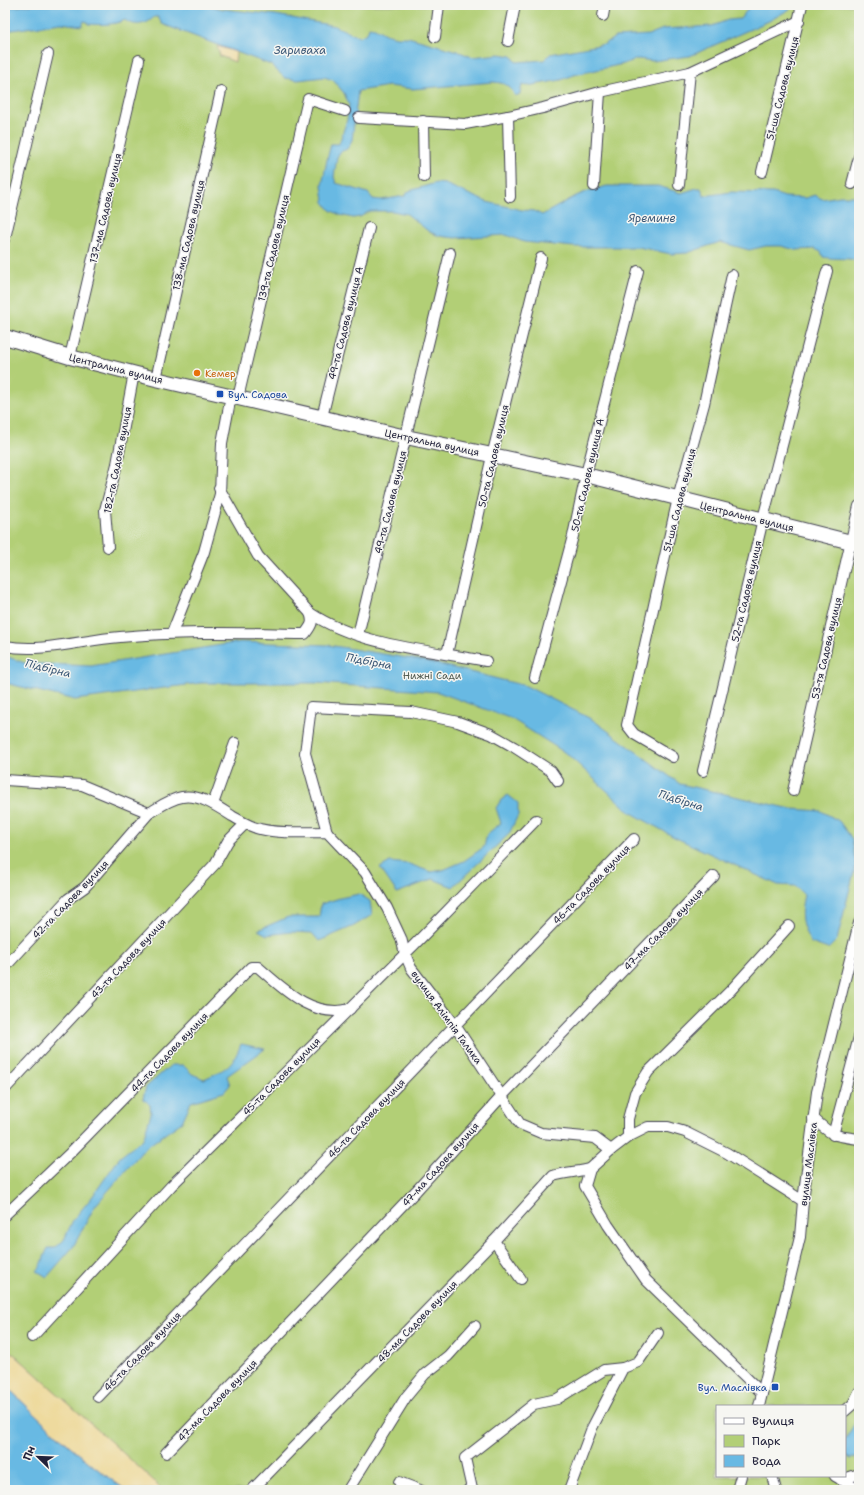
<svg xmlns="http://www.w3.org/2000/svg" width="864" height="1495" viewBox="0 0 864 1495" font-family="'Shantell Sans',sans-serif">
	<rect width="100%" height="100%" fill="#f6f6f2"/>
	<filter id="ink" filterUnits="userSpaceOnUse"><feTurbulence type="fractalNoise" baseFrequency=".025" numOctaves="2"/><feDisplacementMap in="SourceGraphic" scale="8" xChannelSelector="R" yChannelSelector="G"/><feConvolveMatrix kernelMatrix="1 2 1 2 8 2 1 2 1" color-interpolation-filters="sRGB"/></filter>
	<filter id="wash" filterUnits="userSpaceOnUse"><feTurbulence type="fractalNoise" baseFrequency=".012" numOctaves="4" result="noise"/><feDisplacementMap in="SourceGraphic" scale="16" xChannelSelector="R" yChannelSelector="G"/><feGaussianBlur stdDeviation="0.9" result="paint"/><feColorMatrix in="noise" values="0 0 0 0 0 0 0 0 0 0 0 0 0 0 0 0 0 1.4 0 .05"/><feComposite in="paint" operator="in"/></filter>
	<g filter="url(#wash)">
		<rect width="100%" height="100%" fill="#f1ead7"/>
		<path fill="#b2cf76" stroke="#6a7858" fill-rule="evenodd" d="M5 5H859V1490H163L5 1346ZM717 1406H845V1476H717Z"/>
		<g fill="#eeda9e" stroke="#887e6c">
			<polygon points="217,46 236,52 235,62 220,56"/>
			<polygon points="5,1346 153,1480 163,1490 126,1490 96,1469 45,1424 5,1385"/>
		</g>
		<g fill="#68b9e3" stroke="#456e8f">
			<path d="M5 5H10L11 7 22 6 23 5H207L223 9 276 15 335 26 359 37 367 33 369 27 375 28 385 34 397 37H408L457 51 472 57 500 54 512 56 516 62 544 60 550 54 605 44 615 37 648 35 663 29 712 26 728 20 740 19 751 5H792L790 9 769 21 690 56 653 61 638 59 623 64 574 75 561 80 527 86 522 85 520 94 515 96C510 85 505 83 493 82L413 89 389 86 358 91 352 140 347 149 340 152 337 157 334 177 336 183 368 193 373 199 381 200 405 196 409 191 436 183 445 184 487 202 522 210 534 211 542 215 576 196 591 190 607 186H658L681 193 697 188H701L704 196 731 192 773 193 785 197 805 198 815 195 822 199 840 196H859V261C847 257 836 260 823 257L821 252 815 249 796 250 781 246H766L749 250 720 242 687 253 671 254 638 247H574L524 242 506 235 455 238 439 236 428 231 407 214 393 211H370L360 217 353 218 340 215 330 210 324 202 322 185 327 160 331 144H339L347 120 349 105 344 93 333 80 324 77 298 80 285 78 271 65 162 24 158 17H154C147 25 134 27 125 20 114 25 100 25 88 24V22L84 21 82 26 61 23 5 31Z"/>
			<path d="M240 642 328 645 426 661 526 686 593 720 680 784 792 809 821 811 839 821 852 839 856 864 837 940 828 949 811 943C801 925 799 916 804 895L795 886 778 885 674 837 630 812 567 754 512 719 438 692 316 683H201L75 700 5 683V656L25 663 91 666Z"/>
			<polygon points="508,795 518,803 518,815 509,834 453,887 433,879 397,893 380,868 390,862 409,864 431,872 443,870 464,861 484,847 487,834 501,823 496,808 501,800"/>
			<polygon points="359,894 370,901 372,915 354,926 319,941 312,933 291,932 267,935 258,930 288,917 319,917 321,904 340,898"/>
			<path d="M241 1044 265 1049 227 1076 230 1085 224 1092 191 1102 182 1122 145 1148 95 1206 73 1247 47 1277 37 1271C44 1263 43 1257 48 1248H55L64 1240 73 1220 92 1197 120 1157 143 1139 151 1114 150 1105 143 1098 146 1087 171 1065H183L192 1074 204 1079C226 1069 232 1067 241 1044Z"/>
			<path d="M5 1385C43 1422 82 1460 126 1490H5Z"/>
			<path d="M859 1419V1457L850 1459 845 1456V1439C851 1432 852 1425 859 1419Z"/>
		</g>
	</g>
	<g filter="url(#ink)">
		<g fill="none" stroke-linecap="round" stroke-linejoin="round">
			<defs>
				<g id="street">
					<polyline points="603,16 605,5"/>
					<polyline points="435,37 439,5"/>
					<polyline points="508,41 515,5"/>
					<polyline points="508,116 510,197"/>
					<polyline points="359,118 465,124 508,116 543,108 600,92 690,72 799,21"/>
					<polyline points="423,121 424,177"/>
					<polyline points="762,172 802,5"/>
					<polyline points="852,184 859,157"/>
					<polyline points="679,185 690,72"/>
					<polyline points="594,186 600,92"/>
					<polyline points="5,238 48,54"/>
					<polyline points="70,357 139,60"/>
					<polyline points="156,379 221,91"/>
					<polyline points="238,398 308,99 345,111"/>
					<polyline points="322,417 369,228"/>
					<path d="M219 488 258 556 310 613C360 646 428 650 486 661"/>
					<polyline points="108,547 105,510 117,464 134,373"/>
					<polyline points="172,633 204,552 220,494 222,443 231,396"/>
					<polyline points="358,635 450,253"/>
					<path d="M5 646C43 653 81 640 120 637 181 631 243 633 305 634 311 626 314 623 310 613"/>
					<polyline points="447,654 492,456 541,258"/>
					<polyline points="535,678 573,536 587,470 638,271"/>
					<polyline points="673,757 634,734 627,725 678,498 704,404 732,275"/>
					<polyline points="703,771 764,515 827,271"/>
					<path d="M5 780 82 785 149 813C159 807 170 799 182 797 200 794 218 807 232 816 241 821 250 827 260 829 281 834 305 832 327 832L365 872 387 908 401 938 405 954 411 968 455 1025 520 1124 541 1133 595 1138 611 1150"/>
					<polyline points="793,791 859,506"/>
					<polyline points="213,804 235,743"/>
					<polyline points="327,832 305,753 311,707 411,712 458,722 491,734 514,747 551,771 558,781"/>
					<polyline points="5,967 68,899 85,887 149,813"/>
					<polyline points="5,1089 215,864 228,841 245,824"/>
					<path d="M813 1118C832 1136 833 1136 859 1139"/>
					<polyline points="833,1135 859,1037"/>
					<polyline points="628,1137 628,1119 635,1093 648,1072 730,991 789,926"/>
					<path d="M5 1215 70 1153 251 967H258C283 989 313 1019 350 1009"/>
					<polyline points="494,1241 521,1279"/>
					<polyline points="32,1337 171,1186 415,944 536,820"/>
					<polyline points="762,1393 646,1280 608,1225 585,1186 590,1169 611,1150 628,1137 648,1127 668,1127 685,1132 727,1153 803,1201"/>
					<polyline points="98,1397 634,839"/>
					<polyline points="759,1406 800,1237 803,1201 817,1092 859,923"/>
					<polyline points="845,1411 853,1404 859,1392"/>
					<polyline points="166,1453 416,1191 502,1096 714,876"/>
					<polyline points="772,1476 776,1490"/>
					<polyline points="835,1476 859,1490"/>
					<polyline points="841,1480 859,1474"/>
					<polyline points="399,1482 420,1490"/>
					<path d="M252 1490 494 1241 553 1176C565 1172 577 1172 590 1169"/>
					<polyline points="348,1490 406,1397 425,1374 448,1356 475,1326"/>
					<polyline points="468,1490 472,1489 465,1458 534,1404 557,1399 604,1370 623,1368"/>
					<polyline points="569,1490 592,1428 623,1368 638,1362 658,1333"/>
					<polyline points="737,1490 741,1476"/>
				</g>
				<polyline id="secondary" points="5,337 70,357 156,379 406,437 586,475 859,544"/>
			</defs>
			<use href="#street" stroke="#414052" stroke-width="12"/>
			<use href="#secondary" stroke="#414052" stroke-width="16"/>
			<use href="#street" stroke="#fff" stroke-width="10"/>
			<use href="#secondary" stroke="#fff" stroke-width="14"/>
		</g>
	</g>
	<circle fill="#e8710a" stroke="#f6f6f2" stroke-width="1.5" cx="197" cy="373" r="4"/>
	<g fill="#1a4fb4" stroke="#f6f6f2" stroke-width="1.5">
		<rect x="216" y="390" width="8" height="8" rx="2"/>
		<rect x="771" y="1383" width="8" height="8" rx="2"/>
	</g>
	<g text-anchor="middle" stroke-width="3" stroke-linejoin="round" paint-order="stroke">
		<g font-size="10" fill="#22223b" stroke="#f6f6f2">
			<text transform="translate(782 88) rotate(-76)" y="4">51-ша Садова вулиця</text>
			<text transform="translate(105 208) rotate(-77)" y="4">137-ма Садова вулиця</text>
			<text transform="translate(188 235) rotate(-77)" y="4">138-ма Садова вулиця</text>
			<text transform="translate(273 248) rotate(-77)" y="4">139-та Садова вулиця</text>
			<text transform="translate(345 323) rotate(-76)" y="4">49-та Садова вулиця А</text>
			<text transform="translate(116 368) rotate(14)" y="4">Центральна вулиця</text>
			<text transform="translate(432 442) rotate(12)" y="4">Центральна вулиця</text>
			<text transform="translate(493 456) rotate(-77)" y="4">50-та Садова вулиця</text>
			<text transform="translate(117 460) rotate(-79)" y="4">182-га Садова вулиця</text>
			<text transform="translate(587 475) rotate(-77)" y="4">50-та Садова вулиця А</text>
			<text transform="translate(679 500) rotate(-76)" y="4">51-ша Садова вулиця</text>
			<text transform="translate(390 502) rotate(-76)" y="4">49-та Садова вулиця</text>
			<text transform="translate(747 516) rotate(14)" y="4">Центральна вулиця</text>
			<text transform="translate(746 591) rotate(-77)" y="4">52-га Садова вулиця</text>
			<text transform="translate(826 648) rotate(-77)" y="4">53-тя Садова вулиця</text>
			<text transform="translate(591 884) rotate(-46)" y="4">46-та Садова вулиця</text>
			<text transform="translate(70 899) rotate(-46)" y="4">42-га Садова вулиця</text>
			<text transform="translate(663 929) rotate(-46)" y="4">47-ма Садова вулиця</text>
			<text transform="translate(128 958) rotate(-47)" y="4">43-тя Садова вулиця</text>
			<text transform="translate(447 1017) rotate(54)" y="4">вулиця Алімпія Галика</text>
			<text transform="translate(169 1052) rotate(-46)" y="4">44-та Садова вулиця</text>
			<text transform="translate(281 1076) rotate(-45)" y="4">45-та Садова вулиця</text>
			<text transform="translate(366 1118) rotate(-46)" y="4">46-та Садова вулиця</text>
			<text transform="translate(440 1164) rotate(-48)" y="4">47-ма Садова вулиця</text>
			<text transform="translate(808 1164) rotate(-83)" y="4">вулиця Маслівка</text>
			<text transform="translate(417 1321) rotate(-46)" y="4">48-ма Садова вулиця</text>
			<text transform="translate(142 1351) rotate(-46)" y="4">46-та Садова вулиця</text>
			<text transform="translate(217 1400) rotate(-46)" y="4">47-ма Садова вулиця</text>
		</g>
		<g font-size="10" fill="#c56008" stroke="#f6f6f2" text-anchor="start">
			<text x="205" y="377">Кемер</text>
		</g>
		<g font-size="10" fill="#164399" stroke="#f6f6f2" text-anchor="start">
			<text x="228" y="398">Вул. Садова</text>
			<text x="767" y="1391" text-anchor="end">Вул. Маслівка</text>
		</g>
		<g font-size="10" fill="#4d564d" stroke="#f6f6f2">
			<text x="432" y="679">Нижні Сади</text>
		</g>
		<g font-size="11" font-style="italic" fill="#3a5776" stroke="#f6f6f2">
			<text x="300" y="54">Зариваха</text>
			<text x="652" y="222">Яремине</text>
			<text transform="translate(369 661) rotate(11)" y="4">Підбірна</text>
			<text transform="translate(48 668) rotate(14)" y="4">Підбірна</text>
			<text transform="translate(681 800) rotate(18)" y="4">Підбірна</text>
		</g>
	</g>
	<rect width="864" height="1495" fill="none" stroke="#f6f6f2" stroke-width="20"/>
	<rect x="716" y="1405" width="130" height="72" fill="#f6f6f2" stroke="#a1a1a9"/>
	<rect x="724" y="1418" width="20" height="6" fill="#ffffff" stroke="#a1a1a9"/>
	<text x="752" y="1425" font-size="12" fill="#22223b">Вулиця</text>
	<rect x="724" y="1435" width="20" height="12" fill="#b2cf76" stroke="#a1a1a9"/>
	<text x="752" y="1445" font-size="12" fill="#22223b">Парк</text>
	<rect x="724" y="1455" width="20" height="12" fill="#68b9e3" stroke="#a1a1a9"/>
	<text x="752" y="1465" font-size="12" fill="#22223b">Вода</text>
	<g transform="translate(38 1457) rotate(293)" stroke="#f6f6f2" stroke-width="3" paint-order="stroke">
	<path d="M0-3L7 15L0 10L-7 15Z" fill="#22223b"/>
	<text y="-6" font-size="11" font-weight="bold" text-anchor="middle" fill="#22223b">Пн</text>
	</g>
</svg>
